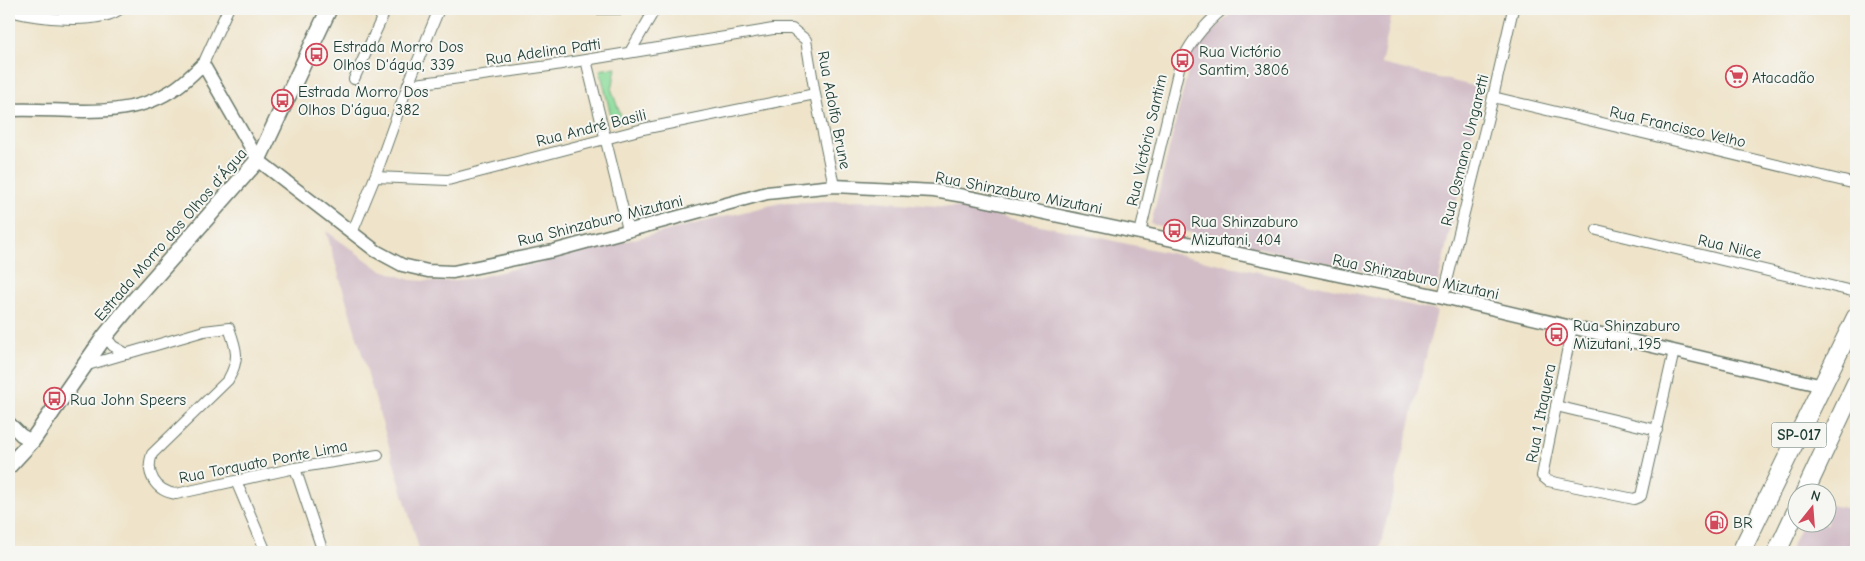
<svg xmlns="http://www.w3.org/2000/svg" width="1865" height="561" viewBox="0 0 1865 561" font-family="'Comic Neue',sans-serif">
	<rect width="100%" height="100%" fill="#f6f6f2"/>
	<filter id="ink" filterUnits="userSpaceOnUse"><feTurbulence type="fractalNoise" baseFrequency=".02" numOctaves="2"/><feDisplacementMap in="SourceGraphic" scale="10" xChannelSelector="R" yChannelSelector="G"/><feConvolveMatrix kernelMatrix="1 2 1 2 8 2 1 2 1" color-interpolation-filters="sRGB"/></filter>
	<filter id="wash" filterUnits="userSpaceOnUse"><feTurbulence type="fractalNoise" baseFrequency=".0096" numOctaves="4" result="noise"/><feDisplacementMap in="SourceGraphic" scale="20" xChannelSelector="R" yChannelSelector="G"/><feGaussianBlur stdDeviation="1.12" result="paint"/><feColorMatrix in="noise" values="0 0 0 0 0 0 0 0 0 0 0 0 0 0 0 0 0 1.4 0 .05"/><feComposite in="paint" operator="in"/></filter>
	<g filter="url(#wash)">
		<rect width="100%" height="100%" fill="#efe4ca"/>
		<g fill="#d2bdc7">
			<polygon points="1236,9 1393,9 1381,64 1482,88 1437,287 1151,224 1193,50"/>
			<polygon points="863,200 962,208 1437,311 1379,552 420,552 326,231 379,269 410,280 439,282 476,278 780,203"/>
			<polygon points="1828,498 1830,498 1830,505 1856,510 1856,552 1789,552 1802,524 1828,524"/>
		</g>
		<polygon fill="#8cdc9b" stroke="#568c68" points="616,67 612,91 623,122 613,124 600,70"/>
	</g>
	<g filter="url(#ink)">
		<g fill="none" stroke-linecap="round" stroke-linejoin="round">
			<defs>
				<g id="minor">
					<polyline points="598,9 655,9"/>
					<path d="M9 10C31 19 101 25 120 9"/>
					<polyline points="630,52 655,9"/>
					<polyline points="586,60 628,230"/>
					<polyline points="203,64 228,9"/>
					<polyline points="354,79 386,9"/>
					<polyline points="408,85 439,9"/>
					<polyline points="1493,97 1856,184"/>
					<polyline points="375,177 448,180 643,129 815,94"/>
					<polyline points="1597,230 1856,292"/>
					<polyline points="352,233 375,177 408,85 549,66 773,29 792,29 806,40 815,94 834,186"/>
					<path d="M1140 233 1179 68C1188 44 1203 26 1223 9"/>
					<polyline points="1443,297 1493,97 1513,9"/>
					<polyline points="1572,327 1542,476 1548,481 1634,499 1641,496 1674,351"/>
					<polyline points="105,336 113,346 127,354"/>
					<path d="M84 366 204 331 229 328C237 350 240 359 228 380L152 454C145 473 155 491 176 494L295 468 378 455"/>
					<polyline points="1556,406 1657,430"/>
					<polyline points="295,468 323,552"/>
					<polyline points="236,481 266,552"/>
				</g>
				<g id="tertiary">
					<path d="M9 110C62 107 123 122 171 91 183 84 193 74 203 64L258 160 376 251 402 265 428 271 453 272 553 251 767 193 834 186 934 191 964 196 1443 297 1823 386"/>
					<polyline points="9,423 21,435 32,441"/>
				</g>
				<polyline id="secondary" points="9,466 32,441 105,336 132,303 258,160 329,9"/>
				<g id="trunk">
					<polyline points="1804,494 1856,383"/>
					<polyline points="1741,552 1856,317"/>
					<polyline points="1777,552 1798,507"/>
				</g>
			</defs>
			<use href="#minor" stroke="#687768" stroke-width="12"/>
			<use href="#tertiary" stroke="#687768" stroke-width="15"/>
			<use href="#secondary" stroke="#687768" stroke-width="18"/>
			<use href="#trunk" stroke="#687768" stroke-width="20"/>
			<use href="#minor" stroke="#fff" stroke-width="10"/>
			<use href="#tertiary" stroke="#fff" stroke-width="12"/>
			<use href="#secondary" stroke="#fff" stroke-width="15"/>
			<use href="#trunk" stroke="#fff" stroke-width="18"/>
		</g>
	</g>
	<defs>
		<symbol id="bus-ring" viewBox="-11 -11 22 22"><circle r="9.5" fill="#f6f6f2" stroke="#d1495b" stroke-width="1.5"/><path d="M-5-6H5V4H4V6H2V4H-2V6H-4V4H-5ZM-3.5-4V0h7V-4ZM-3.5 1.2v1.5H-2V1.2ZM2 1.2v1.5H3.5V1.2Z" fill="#d1495b"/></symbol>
		<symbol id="supermarket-ring" viewBox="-11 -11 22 22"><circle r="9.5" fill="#f6f6f2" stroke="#d1495b" stroke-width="1.5"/><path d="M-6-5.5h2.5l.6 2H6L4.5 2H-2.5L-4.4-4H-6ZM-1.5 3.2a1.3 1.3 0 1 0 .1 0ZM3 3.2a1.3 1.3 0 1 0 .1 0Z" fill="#d1495b"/></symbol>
		<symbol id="fuel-ring" viewBox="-11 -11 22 22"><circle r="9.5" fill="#f6f6f2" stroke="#d1495b" stroke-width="1.5"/><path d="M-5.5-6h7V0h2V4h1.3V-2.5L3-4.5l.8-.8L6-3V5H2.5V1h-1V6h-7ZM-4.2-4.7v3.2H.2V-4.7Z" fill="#d1495b"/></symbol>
	</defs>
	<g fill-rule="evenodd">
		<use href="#bus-ring" x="304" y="42" width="25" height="25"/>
		<use href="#bus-ring" x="1170" y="48" width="25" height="25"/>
		<use href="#supermarket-ring" x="1724" y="64" width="25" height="25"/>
		<use href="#bus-ring" x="270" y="88" width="25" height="25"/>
		<use href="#bus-ring" x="1162" y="218" width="25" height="25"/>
		<use href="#bus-ring" x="1544" y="322" width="25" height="25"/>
		<use href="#bus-ring" x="42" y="386" width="25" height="25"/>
		<use href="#fuel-ring" x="1704" y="510" width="25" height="25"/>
	</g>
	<g text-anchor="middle" stroke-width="4" stroke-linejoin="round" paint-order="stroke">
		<rect fill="#f6f6f2" stroke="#60746d" stroke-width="1" x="1771.5" y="422.5" width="55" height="25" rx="4"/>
		<g font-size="15" font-weight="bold" fill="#1f3d34">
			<text x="1799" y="440">SP-017</text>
		</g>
		<g font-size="16" fill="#1f3d34" stroke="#f6f6f2" text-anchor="start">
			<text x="333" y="52">Estrada Morro Dos<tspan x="333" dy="18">Olhos D'água, 339</tspan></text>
			<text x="1199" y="57">Rua Victório<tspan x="1199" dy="18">Santim, 3806</tspan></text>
			<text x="1752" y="83">Atacadão</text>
			<text x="298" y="97">Estrada Morro Dos<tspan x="298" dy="18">Olhos D'água, 382</tspan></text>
			<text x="1191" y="227">Rua Shinzaburo<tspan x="1191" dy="18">Mizutani, 404</tspan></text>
			<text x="1573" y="331">Rua Shinzaburo<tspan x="1573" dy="18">Mizutani, 195</tspan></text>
			<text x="70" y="405">Rua John Speers</text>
			<text x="1733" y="528">BR</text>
		</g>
		<g font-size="16" fill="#1f3d34" stroke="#f6f6f2">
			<text transform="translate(543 51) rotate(-8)" y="6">Rua Adelina Patti</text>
			<text transform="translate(835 110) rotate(79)" y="6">Rua Adolfo Brune</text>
			<text transform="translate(1678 126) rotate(13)" y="6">Rua Francisco Velho</text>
			<text transform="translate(591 127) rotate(-14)" y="6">Rua André Basili</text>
			<text transform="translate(1146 140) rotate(-77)" y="6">Rua Victório Santim</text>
			<text transform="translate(1464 150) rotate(-76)" y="6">Rua Osmano Ungaretti</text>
			<text transform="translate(1019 192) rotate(11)" y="6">Rua Shinzaburo Mizutani</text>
			<text transform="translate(600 220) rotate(-14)" y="6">Rua Shinzaburo Mizutani</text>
			<text transform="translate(170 234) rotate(-49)" y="6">Estrada Morro dos Olhos d'Água</text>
			<text transform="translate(1730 246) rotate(13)" y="6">Rua Nilce</text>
			<text transform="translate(1416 276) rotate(12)" y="6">Rua Shinzaburo Mizutani</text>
			<text transform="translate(1540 413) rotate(-79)" y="6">Rua 1 Itaquera</text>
			<text transform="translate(263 461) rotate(-11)" y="6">Rua Torquato Ponte Lima</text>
		</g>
	</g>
	<rect width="1865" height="561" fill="none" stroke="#f6f6f2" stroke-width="30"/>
	<g transform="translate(1812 508) rotate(17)"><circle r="24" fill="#f6f6f2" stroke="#a0aca6"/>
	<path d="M0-4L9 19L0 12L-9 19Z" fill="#d1495b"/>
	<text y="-8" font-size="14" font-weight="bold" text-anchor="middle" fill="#1f3d34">N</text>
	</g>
</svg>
